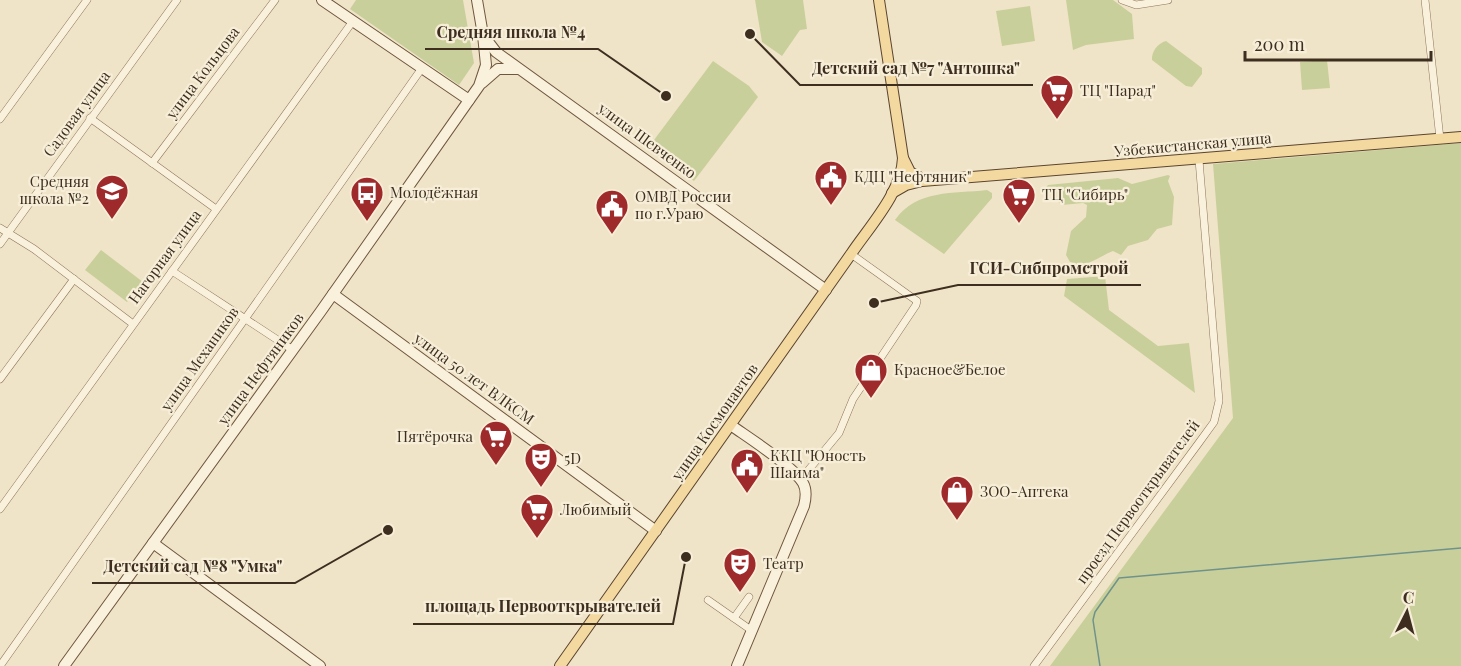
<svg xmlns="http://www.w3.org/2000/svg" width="1461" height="666" viewBox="0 0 1461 666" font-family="'Playfair Display',serif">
	<rect width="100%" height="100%" fill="#f0e4c8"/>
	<g fill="#c9cf9b">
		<polygon points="356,0 463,0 474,63 459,85 350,9"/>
		<polygon points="755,0 803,0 807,29 800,30 782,56 762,42"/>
		<polygon points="1066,0 1113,0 1132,14 1134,39 1086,45 1073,50"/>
		<polygon points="1030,6 1035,41 1002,46 996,11"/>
		<path d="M1166 41 1202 68V74L1192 87 1186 86 1152 60C1151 52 1158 43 1166 41Z"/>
		<polygon points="1327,60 1330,88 1302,90 1300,62"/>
		<polygon points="713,61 749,86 758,97 694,181 648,148"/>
		<polygon points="1461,143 1461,666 1050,666 1233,418 1213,164"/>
		<path d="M1168 175 1170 176 1168 181 1174 197 1172 225 1157 229 1148 240 1128 246 1121 255 1113 251C1098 257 1086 269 1070 262L1066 255 1071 231 1086 217 1087 205 1083 203 1062 205C1060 204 1046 190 1045 189L1048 185 1118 178 1132 184Z"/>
		<path d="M987 190 992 193V198L944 254 895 220C917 189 953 194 987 190Z"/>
		<polygon points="101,250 143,282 127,302 85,270"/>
		<polygon points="1105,276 1109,310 1158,346 1189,343 1195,393 1064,296 1067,279"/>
	</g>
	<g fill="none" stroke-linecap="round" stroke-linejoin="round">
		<polyline stroke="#6f938a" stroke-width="1.5" points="1100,666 1093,620 1095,612 1119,578 1461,548"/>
		<defs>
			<g id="street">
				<polyline points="1122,0 1136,5 1168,0"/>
				<polyline points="1425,0 1440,139"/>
				<polyline points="90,118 216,209"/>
				<polyline points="0,119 87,0"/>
				<polyline points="152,163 275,0"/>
				<polyline points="0,228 34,249 133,324"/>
				<polyline points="0,244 177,0"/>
				<polyline points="172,271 293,350"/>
				<polyline points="0,379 74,279"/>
				<polyline points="801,479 839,433 853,399 916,305 917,301 851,254"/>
				<polyline points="0,509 353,21"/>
				<polyline points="708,600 751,630"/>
				<polyline points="734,618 749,597"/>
				<polyline points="0,666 422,68"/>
				<polyline points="1034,666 1198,444 1214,422 1219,401 1199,160"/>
			</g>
			<g id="secondary">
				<polyline points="322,0 469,100"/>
				<polyline points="477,0 483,35 496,52 826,290"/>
				<polyline points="482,83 498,69 518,69"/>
				<polyline points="333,294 656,531"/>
				<path d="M732 426C749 438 793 466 803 483 807 490 806 498 804 506L737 666"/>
				<polyline points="153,543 320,666"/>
				<polyline points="64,666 321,311 479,86 486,65 483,35"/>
			</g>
			<g id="primary">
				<polyline points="879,0 903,158 910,172 924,180"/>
				<polyline points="892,193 906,185 922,181 1461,137"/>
				<path d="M560 666 851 254C869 227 902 192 903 158"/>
			</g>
		</defs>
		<use href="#street" stroke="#8d765c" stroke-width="8"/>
		<use href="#secondary" stroke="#6f573f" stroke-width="12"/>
		<use href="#primary" stroke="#5b4430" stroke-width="12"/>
		<use href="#street" stroke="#faf1dc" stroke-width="7"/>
		<use href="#secondary" stroke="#faf1dc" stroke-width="10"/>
		<use href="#primary" stroke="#f3d9a0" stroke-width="10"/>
	</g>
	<defs>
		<symbol id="supermarket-pin" viewBox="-11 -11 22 30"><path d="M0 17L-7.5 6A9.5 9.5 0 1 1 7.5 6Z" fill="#9e2a2b" stroke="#f7eed8"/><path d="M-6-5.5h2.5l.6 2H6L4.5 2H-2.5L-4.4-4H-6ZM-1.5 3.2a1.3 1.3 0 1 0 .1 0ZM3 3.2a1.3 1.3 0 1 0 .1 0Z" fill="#fff"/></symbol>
		<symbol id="civic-pin" viewBox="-11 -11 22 30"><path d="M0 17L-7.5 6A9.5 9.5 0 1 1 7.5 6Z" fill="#9e2a2b" stroke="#f7eed8"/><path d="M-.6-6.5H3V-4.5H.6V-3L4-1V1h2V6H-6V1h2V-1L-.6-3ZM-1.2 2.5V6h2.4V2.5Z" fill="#fff"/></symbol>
		<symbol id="school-pin" viewBox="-11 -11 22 30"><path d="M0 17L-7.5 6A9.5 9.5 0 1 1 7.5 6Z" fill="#9e2a2b" stroke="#f7eed8"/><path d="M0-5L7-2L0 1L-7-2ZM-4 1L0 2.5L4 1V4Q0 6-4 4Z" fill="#fff"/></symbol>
		<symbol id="bus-pin" viewBox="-11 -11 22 30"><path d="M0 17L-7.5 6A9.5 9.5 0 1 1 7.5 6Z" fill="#9e2a2b" stroke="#f7eed8"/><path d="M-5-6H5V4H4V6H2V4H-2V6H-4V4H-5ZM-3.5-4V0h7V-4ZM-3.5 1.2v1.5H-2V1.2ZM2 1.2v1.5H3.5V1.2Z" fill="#fff"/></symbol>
		<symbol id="shop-pin" viewBox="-11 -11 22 30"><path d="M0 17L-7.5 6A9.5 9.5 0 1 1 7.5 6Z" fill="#9e2a2b" stroke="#f7eed8"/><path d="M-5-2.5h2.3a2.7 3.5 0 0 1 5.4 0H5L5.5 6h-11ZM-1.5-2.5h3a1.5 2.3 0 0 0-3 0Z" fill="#fff"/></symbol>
		<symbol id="theatre-pin" viewBox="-11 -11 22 30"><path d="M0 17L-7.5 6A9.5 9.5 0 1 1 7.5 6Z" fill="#9e2a2b" stroke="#f7eed8"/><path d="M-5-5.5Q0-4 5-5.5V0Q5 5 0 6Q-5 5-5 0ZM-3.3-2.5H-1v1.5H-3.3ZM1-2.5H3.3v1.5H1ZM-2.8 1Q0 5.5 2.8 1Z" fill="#fff"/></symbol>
	</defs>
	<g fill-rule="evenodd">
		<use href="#supermarket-pin" x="1038" y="72" width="38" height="52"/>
		<use href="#civic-pin" x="812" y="158" width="38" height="52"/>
		<use href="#school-pin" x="93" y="172" width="38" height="52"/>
		<use href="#bus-pin" x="348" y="174" width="38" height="52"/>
		<use href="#supermarket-pin" x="1000" y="176" width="38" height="52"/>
		<use href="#civic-pin" x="593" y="187" width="38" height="52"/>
		<use href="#shop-pin" x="852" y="351" width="38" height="52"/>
		<use href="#supermarket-pin" x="477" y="418" width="38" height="52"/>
		<use href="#theatre-pin" x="522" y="440" width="38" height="52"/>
		<use href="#civic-pin" x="728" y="446" width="38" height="52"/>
		<use href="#shop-pin" x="938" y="473" width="38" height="52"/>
		<use href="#supermarket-pin" x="518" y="491" width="38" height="52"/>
		<use href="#theatre-pin" x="721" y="545" width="38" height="52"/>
	</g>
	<g text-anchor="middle" stroke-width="4.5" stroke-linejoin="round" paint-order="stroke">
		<g font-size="15" fill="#3d2e20" stroke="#f7eed8">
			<text transform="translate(203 73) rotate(-53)" y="5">улица Кольцова</text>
			<text transform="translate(77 114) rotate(-54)" y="5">Садовая улица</text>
			<text transform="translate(647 141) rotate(36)" y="5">улица Шевченко</text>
			<text transform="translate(1193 145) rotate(-5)" y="5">Узбекистанская улица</text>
			<text transform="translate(165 257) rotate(-54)" y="5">Нагорная улица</text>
			<text transform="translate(200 359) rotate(-55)" y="5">улица Механиков</text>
			<text transform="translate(261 369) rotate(-54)" y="5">улица Нефтяников</text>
			<text transform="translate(474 379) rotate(36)" y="5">улица 50 лет ВЛКСМ</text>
			<text transform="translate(715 422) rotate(-55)" y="5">улица Космонавтов</text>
			<text transform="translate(1138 502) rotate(-54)" y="5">проезд Первооткрывателей</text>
		</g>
		<g font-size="15" fill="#3d2e20" stroke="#f7eed8" text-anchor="start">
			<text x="1080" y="96">ТЦ "Парад"</text>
			<text x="854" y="182">КДЦ "Нефтяник"</text>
			<text x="89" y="187" text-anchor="end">Средняя<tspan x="89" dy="17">школа №2</tspan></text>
			<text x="390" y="198">Молодёжная</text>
			<text x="1042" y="200">ТЦ "Сибирь"</text>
			<text x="635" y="202">ОМВД России<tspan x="635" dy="17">по г.Ураю</tspan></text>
			<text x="894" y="375">Красное&amp;Белое</text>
			<text x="473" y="442" text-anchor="end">Пятёрочка</text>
			<text x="770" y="461">ККЦ "Юность<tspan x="770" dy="17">Шаима"</tspan></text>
			<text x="564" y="464">5D</text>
			<text x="980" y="497">ЗОО-Аптека</text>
			<text x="560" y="515">Любимый</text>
			<text x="763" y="569">Театр</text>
		</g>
	</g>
	<path fill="none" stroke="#3d2e20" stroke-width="2" d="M666 96L598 49H425M750 34L800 85H1033M874 303L958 285H1141M388 530L295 583H92M686 557L673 624H413"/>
	<g fill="#3d2e20" stroke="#f7eed8" stroke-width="2">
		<circle cx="666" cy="96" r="6"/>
		<circle cx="750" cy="34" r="6"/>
		<circle cx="874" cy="303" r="6"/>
		<circle cx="388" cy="530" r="6"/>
		<circle cx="686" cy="557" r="6"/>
	</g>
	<g font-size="16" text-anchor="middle" font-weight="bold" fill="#3d2e20" stroke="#f7eed8" stroke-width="4.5" stroke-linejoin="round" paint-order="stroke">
		<text x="511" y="38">Средняя школа №4</text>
		<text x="916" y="74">Детский сад №7 "Антошка"</text>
		<text x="1049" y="274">ГСИ-Сибпромстрой</text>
		<text x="193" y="572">Детский сад №8 "Умка"</text>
		<text x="543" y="612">площадь Первооткрывателей</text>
	</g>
	<g transform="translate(1407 612) rotate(6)" stroke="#f7eed8" stroke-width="4.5" paint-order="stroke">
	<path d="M0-4.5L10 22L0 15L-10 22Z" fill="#3d2e20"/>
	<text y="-9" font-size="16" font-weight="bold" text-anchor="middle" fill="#3d2e20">С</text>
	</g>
	<path d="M1245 51v9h186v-9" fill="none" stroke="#3d2e20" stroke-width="3"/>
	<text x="1254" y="51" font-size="18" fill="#3d2e20" stroke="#f7eed8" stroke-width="4.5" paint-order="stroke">200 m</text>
</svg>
